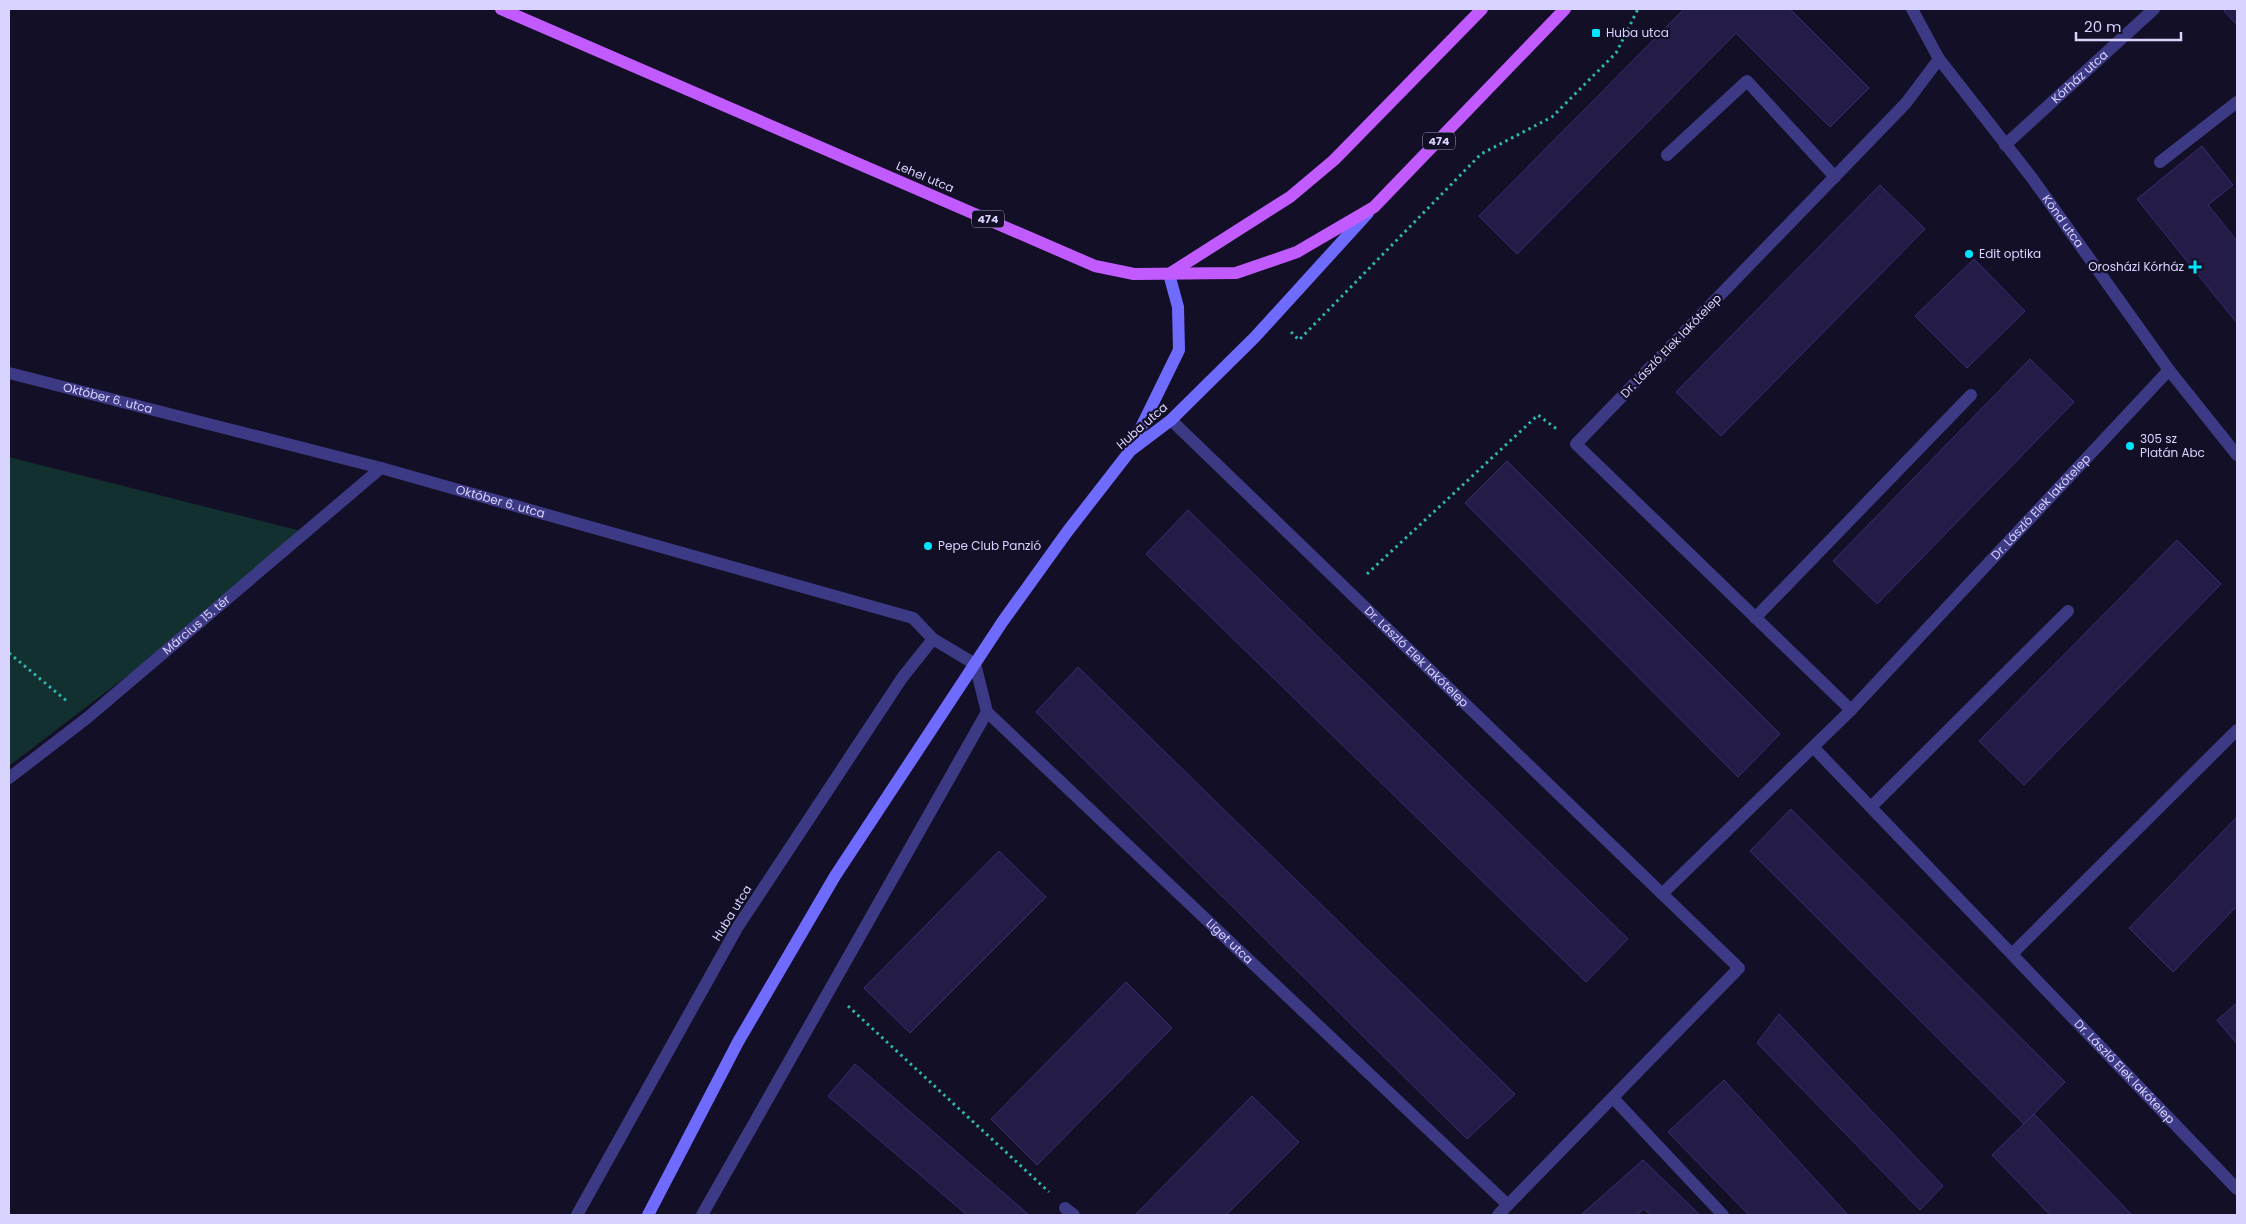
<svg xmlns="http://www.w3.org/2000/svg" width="2246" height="1224" viewBox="0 0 2246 1224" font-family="Poppins,sans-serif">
	<rect width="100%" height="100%" fill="#130f26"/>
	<polygon fill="#12302f" points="9,457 313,534 9,766"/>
	<g fill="#241b47" stroke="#3b2d73">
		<polygon points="1684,9 1790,9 1869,88 1830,127 1736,33 1517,254 1479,216"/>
		<polygon points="2226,9 2237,9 2237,25 2224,11"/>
		<polygon points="2202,146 2233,185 2208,205 2237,241 2237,323 2137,199"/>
		<polygon points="1880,185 1925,229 1721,436 1676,392"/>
		<polygon points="1974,259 2025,311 1967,368 1915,316"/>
		<polygon points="2030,359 2074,402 1877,604 1833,561"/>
		<polygon points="1507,461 1780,734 1738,777 1465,503"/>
		<polygon points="1188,510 1628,939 1586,982 1146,554"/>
		<polygon points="2177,540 2221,584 2024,785 1979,741"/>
		<polygon points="1078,667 1515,1094 1467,1139 1036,712"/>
		<polygon points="1791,809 2065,1082 2024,1124 1750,851"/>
		<polygon points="2237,817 2237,906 2173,972 2129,928"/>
		<polygon points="999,851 1046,897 910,1033 864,988"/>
		<polygon points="1126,982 1172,1028 1037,1165 991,1119"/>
		<polygon points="2237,1003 2237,1044 2217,1020"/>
		<polygon points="1779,1014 1943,1186 1920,1210 1757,1043"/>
		<polygon points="855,1064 1029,1215 967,1215 828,1096"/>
		<polygon points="1724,1080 1848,1215 1749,1215 1668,1132"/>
		<polygon points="1252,1096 1299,1142 1226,1215 1135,1215"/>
		<polygon points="2034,1114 2132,1215 2050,1215 1992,1155"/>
		<polygon points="1643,1160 1700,1215 1650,1215 1644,1209 1636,1215 1582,1214"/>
	</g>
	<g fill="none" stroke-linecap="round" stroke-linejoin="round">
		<g stroke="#2fb8b0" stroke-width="3" stroke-dasharray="2.5 4" stroke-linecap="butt">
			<polyline points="1291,332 1299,340 1481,154 1552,117 1616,53 1638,9"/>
			<polyline points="1367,574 1538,415 1558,430"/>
			<polyline points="9,653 68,702"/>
			<polyline points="848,1006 1049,1192"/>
		</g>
		<polyline stroke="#3d3a85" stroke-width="12" points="2160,162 2237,102"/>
		<g stroke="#3d3a85" stroke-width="12">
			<path id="s1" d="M1912 9 1939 59 2032 178 2169 370 2237 455"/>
			<path id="s2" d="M1939 59 1906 103 1576 444 1851 710 1813 747 2237 1189"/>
			<path id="s3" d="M2005 145 2154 9"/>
			<polyline points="1667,155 1747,81 1835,177"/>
			<path id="s4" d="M9 373 381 468 913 618 933 639 975 664 987 712 1508 1205"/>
			<path id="s5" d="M1171 420 1739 968 1498 1215"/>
			<polyline points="1755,618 1971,395"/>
			<path id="s6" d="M1851 710 2169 370"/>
			<path id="s7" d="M9 778 87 718 381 468"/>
			<polyline points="1871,807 2068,611"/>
			<polyline points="1662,894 1813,747"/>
			<polyline points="2012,954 2237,730"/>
			<polyline points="1613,1098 1723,1215"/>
			<polyline points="1065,1208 1074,1215"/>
			<polyline points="577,1215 737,928 902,678 933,639"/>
			<polyline points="702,1215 987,712"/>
		</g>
		<g stroke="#6f6bff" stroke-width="12">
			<polyline points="1131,448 1179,350 1178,307 1169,274"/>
			<polyline points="648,1215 738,1042 835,876 1003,621 1067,532 1130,451 1171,420 1255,337 1368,213"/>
		</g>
		<g stroke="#c25bff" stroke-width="12">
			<polyline points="501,9 1095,266 1134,274 1236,273 1297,252 1374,207 1565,9"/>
			<polyline points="1169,274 1290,197 1334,160 1482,9"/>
		</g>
	</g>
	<g fill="#00e5ff" stroke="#130f26" stroke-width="2">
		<rect x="1591" y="28" width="10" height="10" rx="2.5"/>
		<circle cx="1969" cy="254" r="5"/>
		<path d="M2192.5 259.5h5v5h5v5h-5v5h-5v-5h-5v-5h5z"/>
		<circle cx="2130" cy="446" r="5"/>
		<circle cx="928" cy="546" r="5"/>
	</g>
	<g text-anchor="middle" stroke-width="4.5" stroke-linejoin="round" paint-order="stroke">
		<g fill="#130f26" stroke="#9e99be" stroke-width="1">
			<rect x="1423" y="132.5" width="32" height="17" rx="4"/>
			<rect x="972" y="210.5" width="32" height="17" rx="4"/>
		</g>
		<g font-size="11" font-weight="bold" fill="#d9d4ff">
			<text x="1439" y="145">474</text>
			<text x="988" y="223">474</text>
		</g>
		<g font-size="12" fill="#d9d4ff" stroke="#130f26" text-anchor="start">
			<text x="1606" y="37">Huba utca</text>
			<text x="1979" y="258">Edit optika</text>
			<text x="2184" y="271" text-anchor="end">Orosházi Kórház</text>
			<text x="2140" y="443">305 sz<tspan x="2140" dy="14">Platán Abc</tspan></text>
			<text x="938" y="550">Pepe Club Panzió</text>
		</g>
		<g font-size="12" fill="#d9d4ff" stroke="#130f26">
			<text dy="4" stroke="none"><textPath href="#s3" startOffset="101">Kórház utca</textPath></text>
			<text transform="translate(925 177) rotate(23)" y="4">Lehel utca</text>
			<text dy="4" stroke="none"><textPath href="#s1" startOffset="261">Könd utca</textPath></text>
			<text transform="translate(1671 346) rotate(-46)" y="4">Dr. László Elek lakótelep</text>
			<text dy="4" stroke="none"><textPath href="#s4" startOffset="102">Október 6. utca</textPath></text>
			<text transform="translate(1142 426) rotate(-41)" y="4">Huba utca</text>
			<text dy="4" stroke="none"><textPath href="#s4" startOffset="508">Október 6. utca</textPath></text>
			<text dy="4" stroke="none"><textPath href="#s6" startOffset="278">Dr. László Elek lakótelep</textPath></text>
			<text dy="4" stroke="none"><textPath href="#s7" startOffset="242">Március 15. tér</textPath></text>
			<text dy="4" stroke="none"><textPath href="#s5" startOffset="341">Dr. László Elek lakótelep</textPath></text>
			<text transform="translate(732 913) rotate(-58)" y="4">Huba utca</text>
			<text dy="4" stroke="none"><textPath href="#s4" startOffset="1398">Liget utca</textPath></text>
			<text dy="4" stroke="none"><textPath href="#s2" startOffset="1415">Dr. László Elek lakótelep</textPath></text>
		</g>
	</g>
	<rect width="2246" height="1224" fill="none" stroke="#d9d4ff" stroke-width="20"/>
	<path d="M2076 32v8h105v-8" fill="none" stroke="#d9d4ff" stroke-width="2.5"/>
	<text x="2084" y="32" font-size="15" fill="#d9d4ff" stroke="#130f26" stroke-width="4" paint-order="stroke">20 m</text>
</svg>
